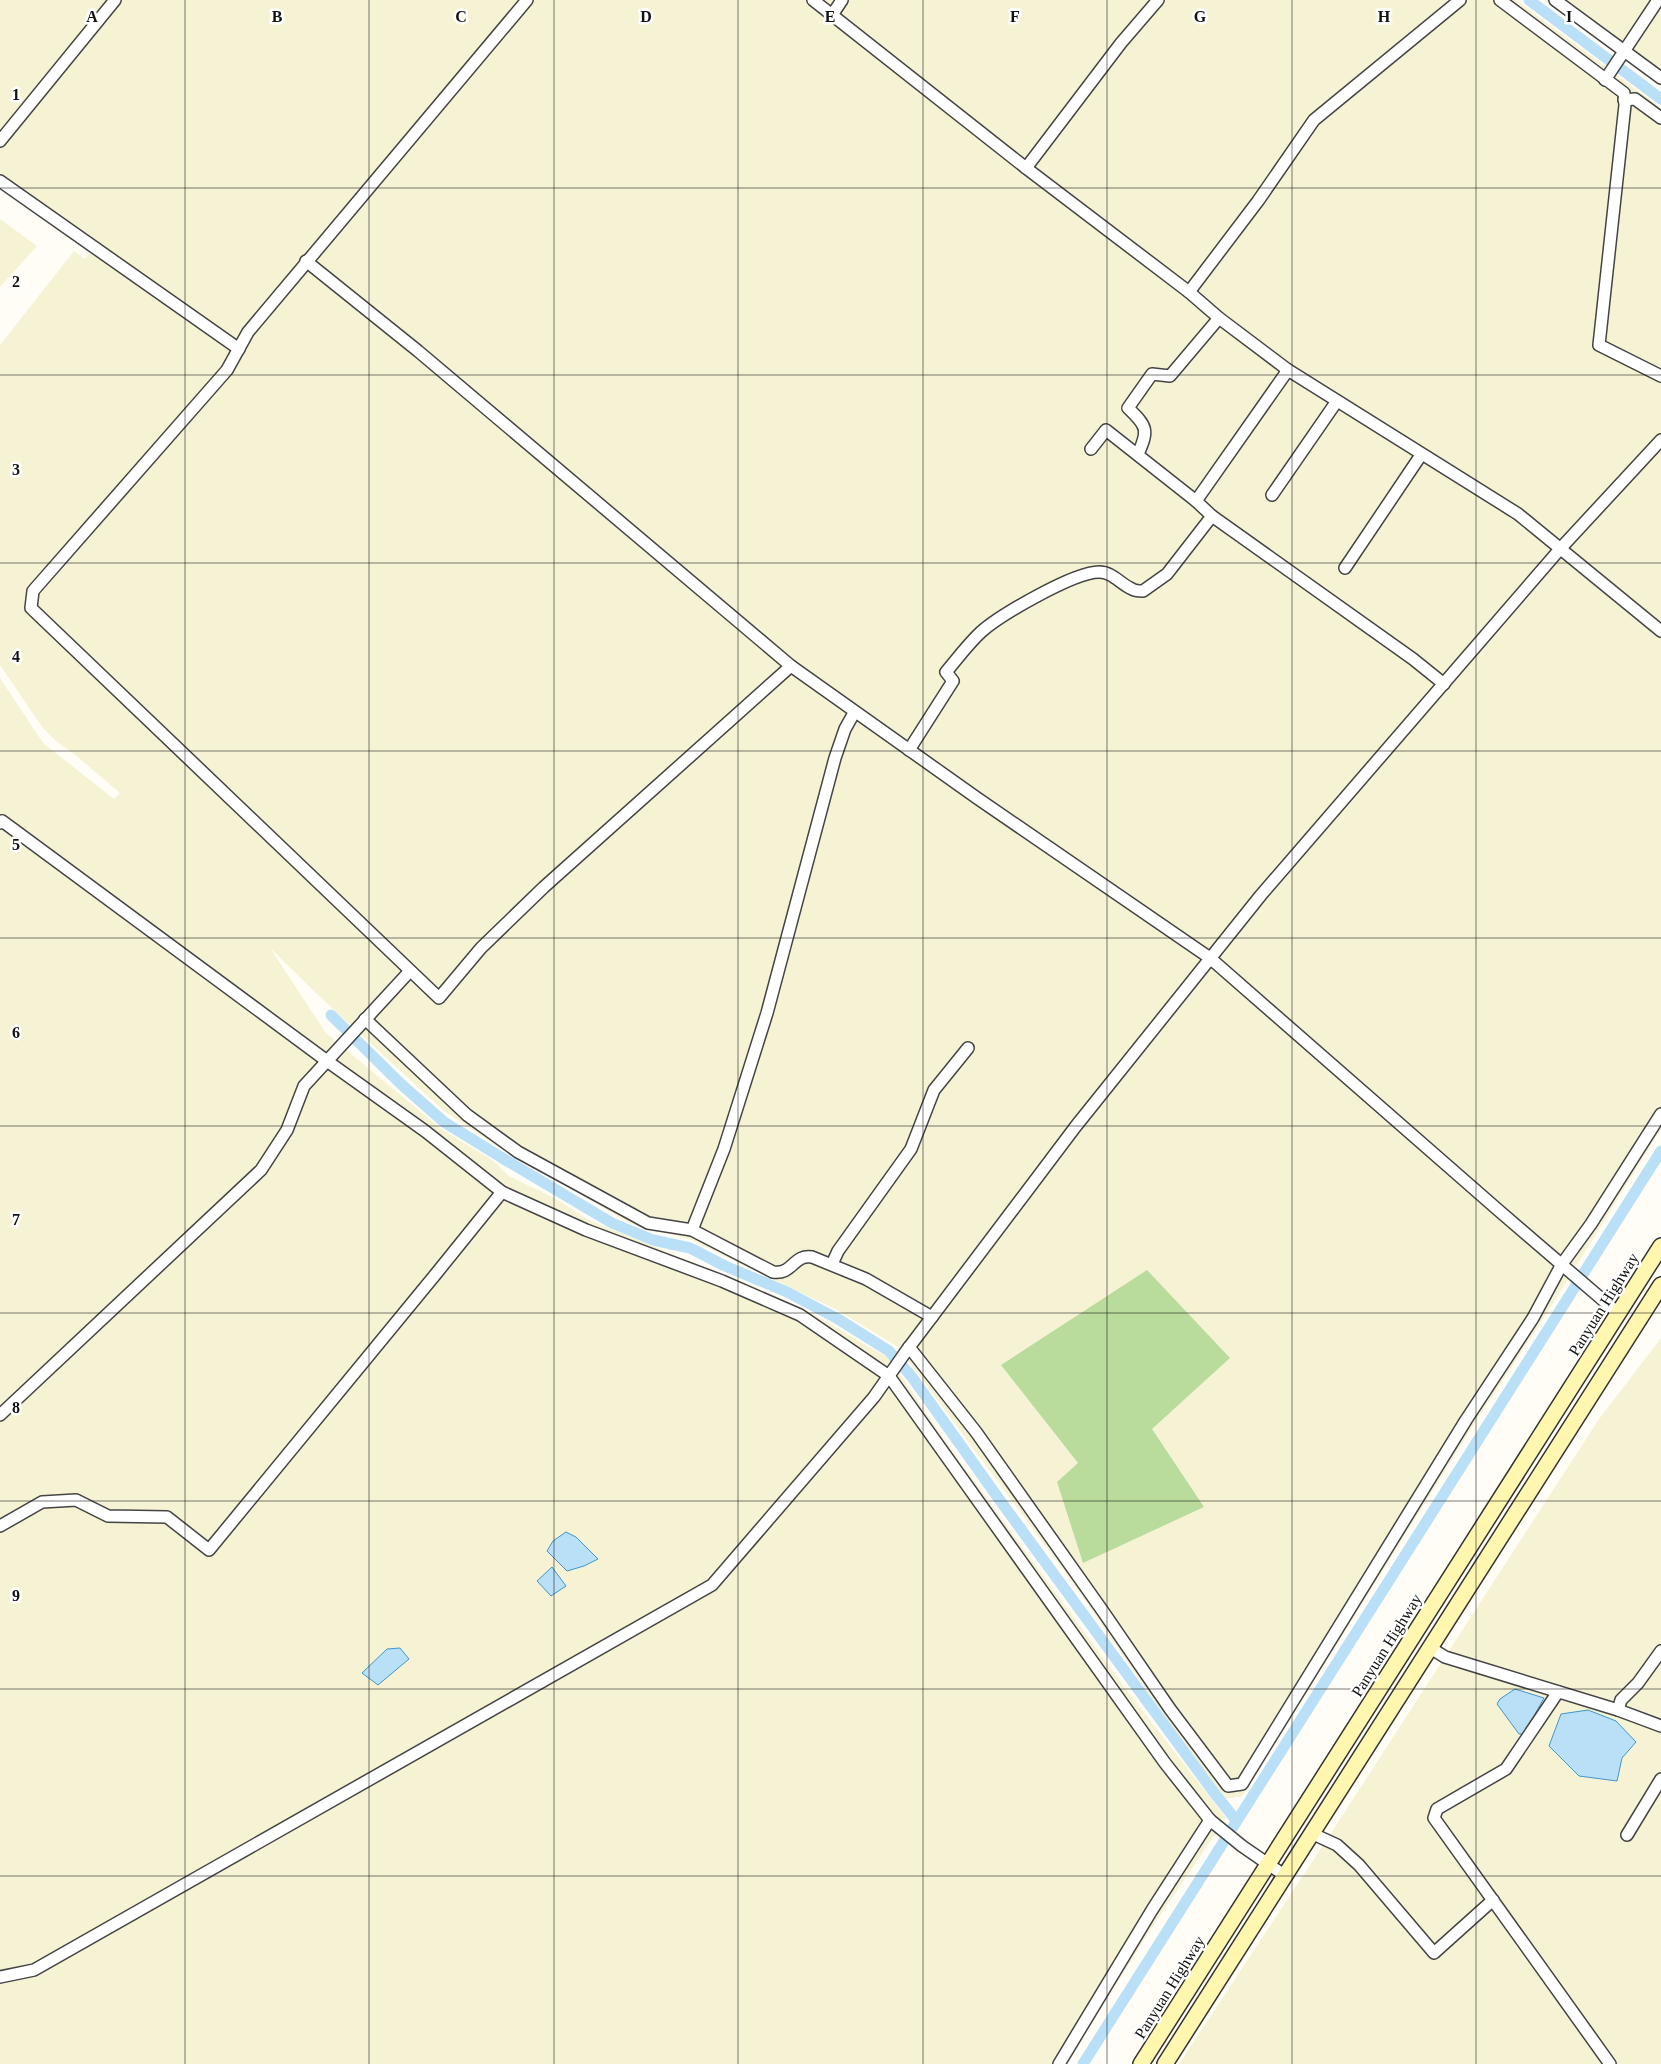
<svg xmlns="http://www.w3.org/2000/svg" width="1661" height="2064" viewBox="0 0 1661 2064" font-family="'Times New Roman',serif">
	<rect width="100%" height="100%" fill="#fffdf5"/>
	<g fill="#f6f3d4">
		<polygon points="0,0 1516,0 1661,108 1661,1129 1547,1313 1476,1421 1242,1796 1225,1799 1166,1719 1078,1590 898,1347 837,1310 689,1239 629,1223 572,1189 516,1159 444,1111 318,995 270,948 326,1033 444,1131 491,1159 509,1176 554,1198 589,1220 768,1293 813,1314 890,1359 946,1442 1128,1692 1226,1818 1149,1932 1066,2064 0,2064 0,678 43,743 114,799 120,793 73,753 57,742 42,727 0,665 0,345 74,251 85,259 98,241 0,173"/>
		<polygon points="1544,0 1661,0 1661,87 1639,70"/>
		<polygon points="0,219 37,246 0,287"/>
		<polygon points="1661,1338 1661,2064 1179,2064 1318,1853 1599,1419"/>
	</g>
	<polygon fill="#b9dc9c" points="1147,1270 1230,1358 1152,1429 1204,1507 1083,1563 1057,1482 1078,1463 1001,1365"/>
	<g fill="#b9e0f7" stroke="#3f96cf">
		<polygon points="566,1532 576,1537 598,1559 584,1566 567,1571 547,1551 553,1541"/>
		<polygon points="552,1567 566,1586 551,1596 537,1581"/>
		<polygon points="400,1648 409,1659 378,1685 362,1673 387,1649"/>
		<polygon points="1515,1689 1544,1698 1524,1734 1519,1734 1497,1704 1500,1699"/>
		<polygon points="1588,1710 1616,1721 1636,1742 1622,1758 1617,1781 1579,1776 1549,1746 1561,1714"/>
	</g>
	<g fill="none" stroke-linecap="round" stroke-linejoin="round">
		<g stroke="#b9e0f7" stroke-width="11">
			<polyline points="1529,0 1661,99"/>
			<polyline points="331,1015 402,1085 444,1122 504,1159 612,1223 653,1240 690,1248 725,1266 787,1292 838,1319 889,1351 912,1377 1004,1506 1215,1794 1236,1820"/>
			<polyline points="1083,2064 1661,1151"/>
		</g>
		<defs>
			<g id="minor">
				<polyline points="527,0 248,332 227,370 33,591 31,608 439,998 481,948 544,887 791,666"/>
				<polyline points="813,0 1026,168 1189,292 1219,318 1288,370 1518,514 1661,631"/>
				<polyline points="1500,0 1624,93 1625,105 1599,345 1661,376"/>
				<polyline points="1555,0 1661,78"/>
				<polyline points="832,15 842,0"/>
				<polyline points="1605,80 1658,0"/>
				<polyline points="1624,100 1635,99 1661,118"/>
				<polyline points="0,141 115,0"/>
				<polyline points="1026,168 1121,43 1158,0"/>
				<polyline points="0,181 239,349"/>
				<polyline points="306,261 418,351 791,666 977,798 1210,958 1497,1209 1618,1313"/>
				<polyline points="1189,292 1258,201 1314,120 1460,0"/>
				<polyline points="1288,370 1196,501 1212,516 1413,659 1444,684"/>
				<polyline points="1091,449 1106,430 1196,501"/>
				<path d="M1138 454C1149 430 1147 426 1128 408L1152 374 1170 376 1219 318"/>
				<polyline points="1272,495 1337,401"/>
				<polyline points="1345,568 1421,455"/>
				<path d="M909 750 953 681 946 672C957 659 968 644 981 632 1000 615 1074 572 1099 572 1113 572 1120 584 1132 589 1135 591 1140 591 1143 591L1167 574 1212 516"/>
				<polyline points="0,823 2,821 17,832 327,1061 410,971"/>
				<path d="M365 1019 467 1115 518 1152 648 1223 692 1230 773 1272C793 1275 793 1254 812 1257L866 1279 932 1317"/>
				<polyline points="692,1230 724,1149 767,1013 835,758 845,729 854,713"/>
				<polyline points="832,1264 838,1251 911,1149 934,1090 968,1048"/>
				<polyline points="909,1347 976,1432 1102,1610 1170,1709 1228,1786 1242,1784 1466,1420 1533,1318 1562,1264 1591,1224 1661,1114"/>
				<polyline points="0,1415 261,1170 287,1130 304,1086 327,1061 425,1131 502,1192 586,1230 722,1281 800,1315 889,1376 1165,1763 1210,1820"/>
				<polyline points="0,1526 42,1502 76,1500 108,1516 167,1517 209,1550 435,1275 502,1192"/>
				<polyline points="1429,1647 1445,1657 1618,1710 1661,1726"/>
				<polyline points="1558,1692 1506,1769 1437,1809 1434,1818 1610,2064"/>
				<polyline points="1618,1710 1621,1700 1638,1683 1661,1651"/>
				<polyline points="1311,1833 1337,1845 1359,1865 1434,1953 1493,1900"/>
				<polyline points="1627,1835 1661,1779"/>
				<polyline points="0,1977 34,1970 712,1585 874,1397 907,1350 1076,1126 1261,895 1560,549 1661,440"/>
				<polyline points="1059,2064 1152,1910 1210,1820 1242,1846 1284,1875"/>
			</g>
			<g id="secondary">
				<polyline points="1141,2064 1661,1246"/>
				<polyline points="1165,2064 1661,1285"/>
			</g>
		</defs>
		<use href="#minor" stroke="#444" stroke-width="14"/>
		<use href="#secondary" stroke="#333" stroke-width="18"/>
		<use href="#minor" stroke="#fff" stroke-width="11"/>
		<use href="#secondary" stroke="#fff6b0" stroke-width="15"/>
	</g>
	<path fill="none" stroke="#111" stroke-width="1" stroke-opacity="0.55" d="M185 0V2064M369 0V2064M554 0V2064M738 0V2064M923 0V2064M1107 0V2064M1292 0V2064M1476 0V2064M0 188H1661M0 375H1661M0 563H1661M0 751H1661M0 938H1661M0 1126H1661M0 1313H1661M0 1501H1661M0 1689H1661M0 1876H1661"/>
	<g text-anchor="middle" stroke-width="5" stroke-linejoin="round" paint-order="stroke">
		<g font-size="16" fill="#111" stroke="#fff">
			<text transform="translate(1603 1304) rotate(-58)" y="6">Panyuan Highway</text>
			<text transform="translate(1386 1645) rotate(-58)" y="6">Panyuan Highway</text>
			<text transform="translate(1169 1987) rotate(-58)" y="6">Panyuan Highway</text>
		</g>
	</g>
	<g font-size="16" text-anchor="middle" font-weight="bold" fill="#111" stroke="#fff" stroke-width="5" stroke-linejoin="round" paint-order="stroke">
		<text x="92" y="22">A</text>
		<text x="277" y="22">B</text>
		<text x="461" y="22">C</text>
		<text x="646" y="22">D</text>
		<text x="830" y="22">E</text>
		<text x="1015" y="22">F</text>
		<text x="1200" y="22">G</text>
		<text x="1384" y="22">H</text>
		<text x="1569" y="22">I</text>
		<text x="16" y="100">1</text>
		<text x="16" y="287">2</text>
		<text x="16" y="475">3</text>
		<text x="16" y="662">4</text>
		<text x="16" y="850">5</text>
		<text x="16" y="1038">6</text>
		<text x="16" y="1225">7</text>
		<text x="16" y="1413">8</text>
		<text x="16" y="1601">9</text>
	</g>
</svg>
